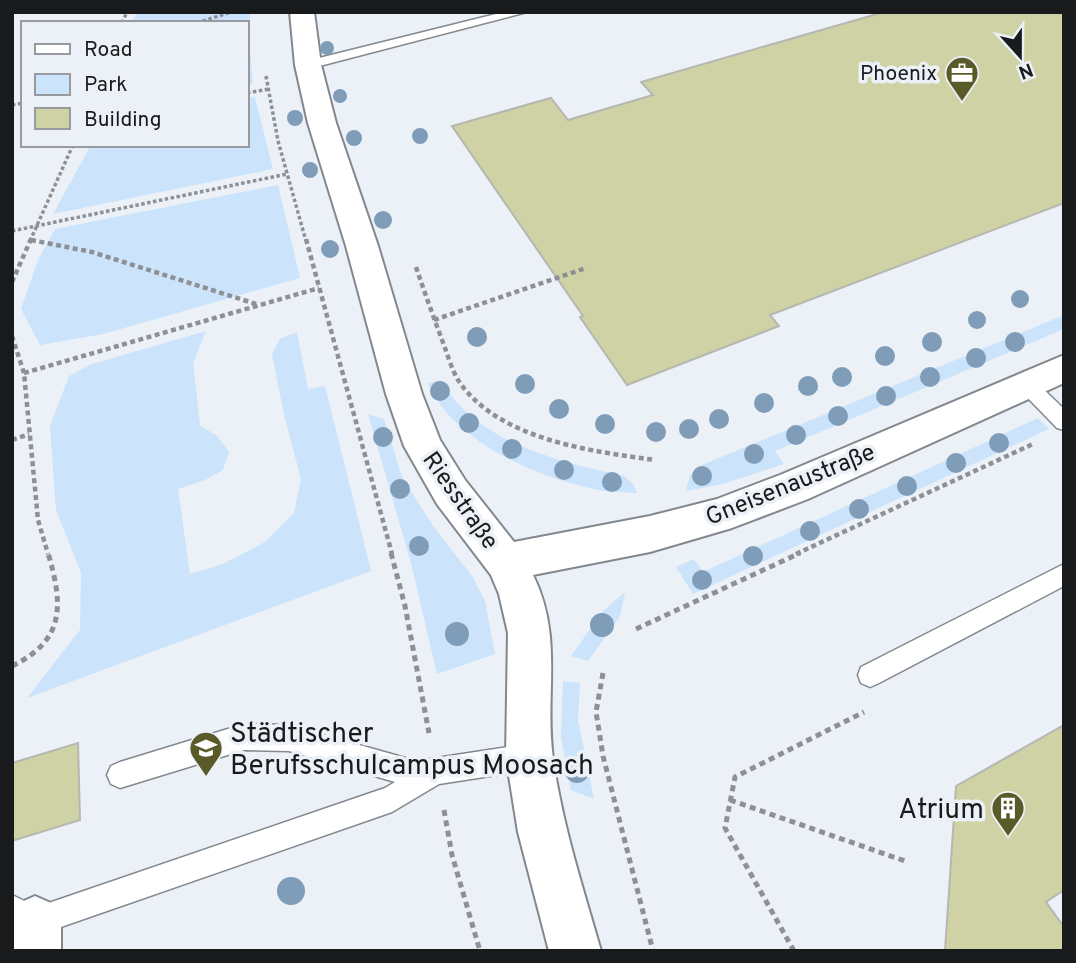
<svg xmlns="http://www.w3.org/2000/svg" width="1076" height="963" viewBox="0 0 1076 963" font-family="Overpass,sans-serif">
	<rect width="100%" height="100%" fill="#ebf1f7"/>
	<g fill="#cbe3fb">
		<polygon points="137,12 251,12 248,32 253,83 247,84 247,23 132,23"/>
		<polygon points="255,97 273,169 53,214 91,145 247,145 247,98"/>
		<polygon points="278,185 300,278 103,334 40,345 21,309 38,260 55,229"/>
		<polygon points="1064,315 1064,329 775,451 784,464 723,484 686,491 690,475 702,465"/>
		<polygon points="206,331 193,363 200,426 216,435 229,452 223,470 205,480 178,489 190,574 223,564 265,542 294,513 301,479 284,415 272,354 280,339 297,332 308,389 325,386 371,571 27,698 80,630 81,573 56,510 50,426 69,376 92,364"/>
		<path d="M441 380C477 443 557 461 624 476L633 484 637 493C623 492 608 492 594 489 536 477 452 441 428 383Z"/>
		<polygon points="368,414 384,419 402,477 433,526 472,576 485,601 495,654 437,674 411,563"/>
		<polygon points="1038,418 1049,429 693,594 676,567 694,559 703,572"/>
		<polygon points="625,592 620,616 588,661 571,656 603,611"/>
		<polygon points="563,681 580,683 578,720 594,799 571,790 561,737"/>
	</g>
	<g fill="#cfd2a4" stroke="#b6b7b0" stroke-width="2">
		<polygon points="884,12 1064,12 1064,203 770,315 779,326 627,385 580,317 583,316 452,126 551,98 568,120 653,95 641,82"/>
		<polygon points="1064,725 1064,890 1046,902 1064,927 1064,951 945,951 956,786"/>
		<polygon points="78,743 80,820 12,841 12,763"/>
	</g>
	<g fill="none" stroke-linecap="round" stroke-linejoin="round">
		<defs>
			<g id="lane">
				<polygon points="504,12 527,12 308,69 301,65 303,62"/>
				<polygon points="1027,377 1034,380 1064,409 1064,430 1057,428 1020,390 1017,385 1020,380"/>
				<polygon points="1064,564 1064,586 879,683 870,687 861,683 858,675 861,667"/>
				<polygon points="244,724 289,725 416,761 529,744 538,748 542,757 538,766 529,770 439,784 392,812 35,936 12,925 12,895 37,907 385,788 395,782 289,751 244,750 120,788 111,784 107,775 111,766 120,762"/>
			</g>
			<g id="street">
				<path d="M290 12H314L321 65 336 123 378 246 422 394 440 440 465 480 514 542 650 516 717 499 780 475 1064 355V383L808 499 732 528 650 552 533 575C564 638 544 694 553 759 562 824 583 888 601 951H549L518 832 506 757 508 633 499 594 491 575 437 504 404 446 386 394 346 246 308 123 295 65Z"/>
				<polygon points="35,896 53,904 61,922 61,951 12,951 12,914 17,904"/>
			</g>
		</defs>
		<use href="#lane" stroke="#82888d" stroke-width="3"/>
		<use href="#street" stroke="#82888d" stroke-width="4"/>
		<g stroke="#8d9195" stroke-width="3.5" stroke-dasharray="3.5 2.5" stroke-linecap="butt">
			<polyline points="122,23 127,12"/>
			<polyline points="197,23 231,12"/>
			<polyline points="266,76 278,141 306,241"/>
			<polyline points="247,93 269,89"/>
			<polyline points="12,105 23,103"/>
			<polyline points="12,231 287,174"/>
			<polyline points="31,240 36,241"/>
			<polyline points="30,241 73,145"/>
		</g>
		<g stroke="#8d9195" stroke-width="4.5" stroke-dasharray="5 3.5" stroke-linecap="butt">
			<polyline points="306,239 392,554"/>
			<polyline points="31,240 92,252 256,304"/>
			<path d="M416 267C425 294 435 321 445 348 449 359 453 373 460 383 501 440 590 451 655 460"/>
			<polyline points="12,282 31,239"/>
			<polyline points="434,320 586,268"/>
			<polyline points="12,336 24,373 38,520 48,554"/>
			<polyline points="24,373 319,288"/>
			<polyline points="12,440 29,434"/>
			<polyline points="796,554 1035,443"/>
		</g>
		<g stroke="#8d9195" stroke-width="5" stroke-dasharray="6 4.5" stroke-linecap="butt">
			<polyline points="391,553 405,606 429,733"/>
			<polyline points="636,629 800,553"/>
			<path d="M12 666C66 640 63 604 48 553"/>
			<polyline points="603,673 596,712 603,756 653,951"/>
			<polyline points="730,800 905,861"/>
			<polyline points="444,810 452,855 480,951"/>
			<polyline points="794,951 725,828 735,777 864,712"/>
		</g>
		<use href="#lane" fill="#fff" fill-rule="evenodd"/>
		<use href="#street" fill="#fff" fill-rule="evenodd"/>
	</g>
	<g fill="#7f9db8">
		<circle cx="327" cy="48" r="7"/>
		<circle cx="340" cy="96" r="7"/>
		<circle cx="295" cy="118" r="8"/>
		<circle cx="420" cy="136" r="8"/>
		<circle cx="354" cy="138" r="8"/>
		<circle cx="310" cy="170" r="8"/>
		<circle cx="383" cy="220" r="9"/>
		<circle cx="330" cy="249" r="9"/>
		<circle cx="1020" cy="299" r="9"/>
		<circle cx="977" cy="320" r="9"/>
		<circle cx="477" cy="337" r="10"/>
		<circle cx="932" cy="342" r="10"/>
		<circle cx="1015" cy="342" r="10"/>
		<circle cx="885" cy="356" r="10"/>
		<circle cx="976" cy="358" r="10"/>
		<circle cx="842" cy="377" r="10"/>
		<circle cx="930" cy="377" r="10"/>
		<circle cx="525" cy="384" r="10"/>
		<circle cx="808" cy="386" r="10"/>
		<circle cx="440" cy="391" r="10"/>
		<circle cx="886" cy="396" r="10"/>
		<circle cx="764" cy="403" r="10"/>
		<circle cx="559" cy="409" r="10"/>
		<circle cx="838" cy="416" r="10"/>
		<circle cx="719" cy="419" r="10"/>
		<circle cx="469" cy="423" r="10"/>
		<circle cx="605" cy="424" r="10"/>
		<circle cx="689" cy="429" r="10"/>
		<circle cx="656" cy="432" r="10"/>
		<circle cx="796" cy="435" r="10"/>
		<circle cx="383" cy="437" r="10"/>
		<circle cx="999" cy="443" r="10"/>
		<circle cx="512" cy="449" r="10"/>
		<circle cx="754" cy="454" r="10"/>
		<circle cx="956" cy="463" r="10"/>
		<circle cx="564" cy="470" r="10"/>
		<circle cx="702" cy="476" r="10"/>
		<circle cx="612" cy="482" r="10"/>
		<circle cx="907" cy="486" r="10"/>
		<circle cx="400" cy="489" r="10"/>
		<circle cx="859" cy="509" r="10"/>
		<circle cx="810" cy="531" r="10"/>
		<circle cx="419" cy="546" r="10"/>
		<circle cx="753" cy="556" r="10"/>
		<circle cx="702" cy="580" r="10"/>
		<circle cx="602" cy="625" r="12"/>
		<circle cx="457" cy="634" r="12"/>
		<circle cx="577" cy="771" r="12"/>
		<circle cx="291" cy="891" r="14"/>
	</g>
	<defs>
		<symbol id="office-pin" viewBox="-11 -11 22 30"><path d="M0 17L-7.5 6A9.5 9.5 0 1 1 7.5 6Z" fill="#595a28" stroke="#ebf1f7"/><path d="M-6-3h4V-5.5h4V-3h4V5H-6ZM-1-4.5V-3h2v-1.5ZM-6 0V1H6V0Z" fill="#fff"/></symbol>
		<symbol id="school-pin" viewBox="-11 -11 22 30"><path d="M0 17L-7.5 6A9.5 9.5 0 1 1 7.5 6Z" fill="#595a28" stroke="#ebf1f7"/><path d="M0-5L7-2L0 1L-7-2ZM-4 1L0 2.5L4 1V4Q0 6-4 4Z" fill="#fff"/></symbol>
		<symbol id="building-pin" viewBox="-11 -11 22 30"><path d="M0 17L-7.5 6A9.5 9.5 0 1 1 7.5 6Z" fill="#595a28" stroke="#ebf1f7"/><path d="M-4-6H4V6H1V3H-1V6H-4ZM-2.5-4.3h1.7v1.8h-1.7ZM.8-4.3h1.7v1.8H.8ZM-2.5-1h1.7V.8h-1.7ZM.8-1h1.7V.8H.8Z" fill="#fff"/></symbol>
	</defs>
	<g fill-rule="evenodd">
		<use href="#office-pin" x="943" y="54" width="38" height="52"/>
		<use href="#school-pin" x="187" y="729" width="38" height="52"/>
		<use href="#building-pin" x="989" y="789" width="38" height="52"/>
	</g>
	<g text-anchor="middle" stroke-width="7" stroke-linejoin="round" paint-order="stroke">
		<g font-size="21" fill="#181a1c" stroke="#ebf1f7" text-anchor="end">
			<text x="937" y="80">Phoenix</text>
		</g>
		<g font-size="24" fill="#181a1c" stroke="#ebf1f7">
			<text transform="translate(790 484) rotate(-22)" y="8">Gneisenaustraße</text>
			<text transform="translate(461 500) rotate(55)" y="8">Riesstraße</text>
		</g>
		<g font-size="28" fill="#181a1c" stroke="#ebf1f7" text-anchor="start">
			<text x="230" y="742">Städtischer<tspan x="230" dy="32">Berufsschulcampus Moosach</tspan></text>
			<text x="984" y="818" text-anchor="end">Atrium</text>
		</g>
	</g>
	<rect width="1076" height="963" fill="none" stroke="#181a1c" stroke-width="28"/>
	<rect x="21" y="21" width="228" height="126" fill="#ebf1f7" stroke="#979b9f" stroke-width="2"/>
	<rect x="35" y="44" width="35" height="10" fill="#ffffff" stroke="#979b9f" stroke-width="2"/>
	<text x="84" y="56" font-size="21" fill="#181a1c">Road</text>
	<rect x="35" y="74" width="35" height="21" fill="#cbe3fb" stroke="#979b9f" stroke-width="2"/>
	<text x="84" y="91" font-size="21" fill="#181a1c">Park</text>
	<rect x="35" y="108" width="35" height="21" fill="#cfd2a4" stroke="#979b9f" stroke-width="2"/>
	<text x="84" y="126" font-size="21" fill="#181a1c">Building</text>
	<g transform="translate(1020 56) rotate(159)" stroke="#ebf1f7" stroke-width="5" paint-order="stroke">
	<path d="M0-5L12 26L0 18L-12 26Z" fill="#181a1c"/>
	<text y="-10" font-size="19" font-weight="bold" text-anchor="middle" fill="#181a1c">N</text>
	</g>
</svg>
